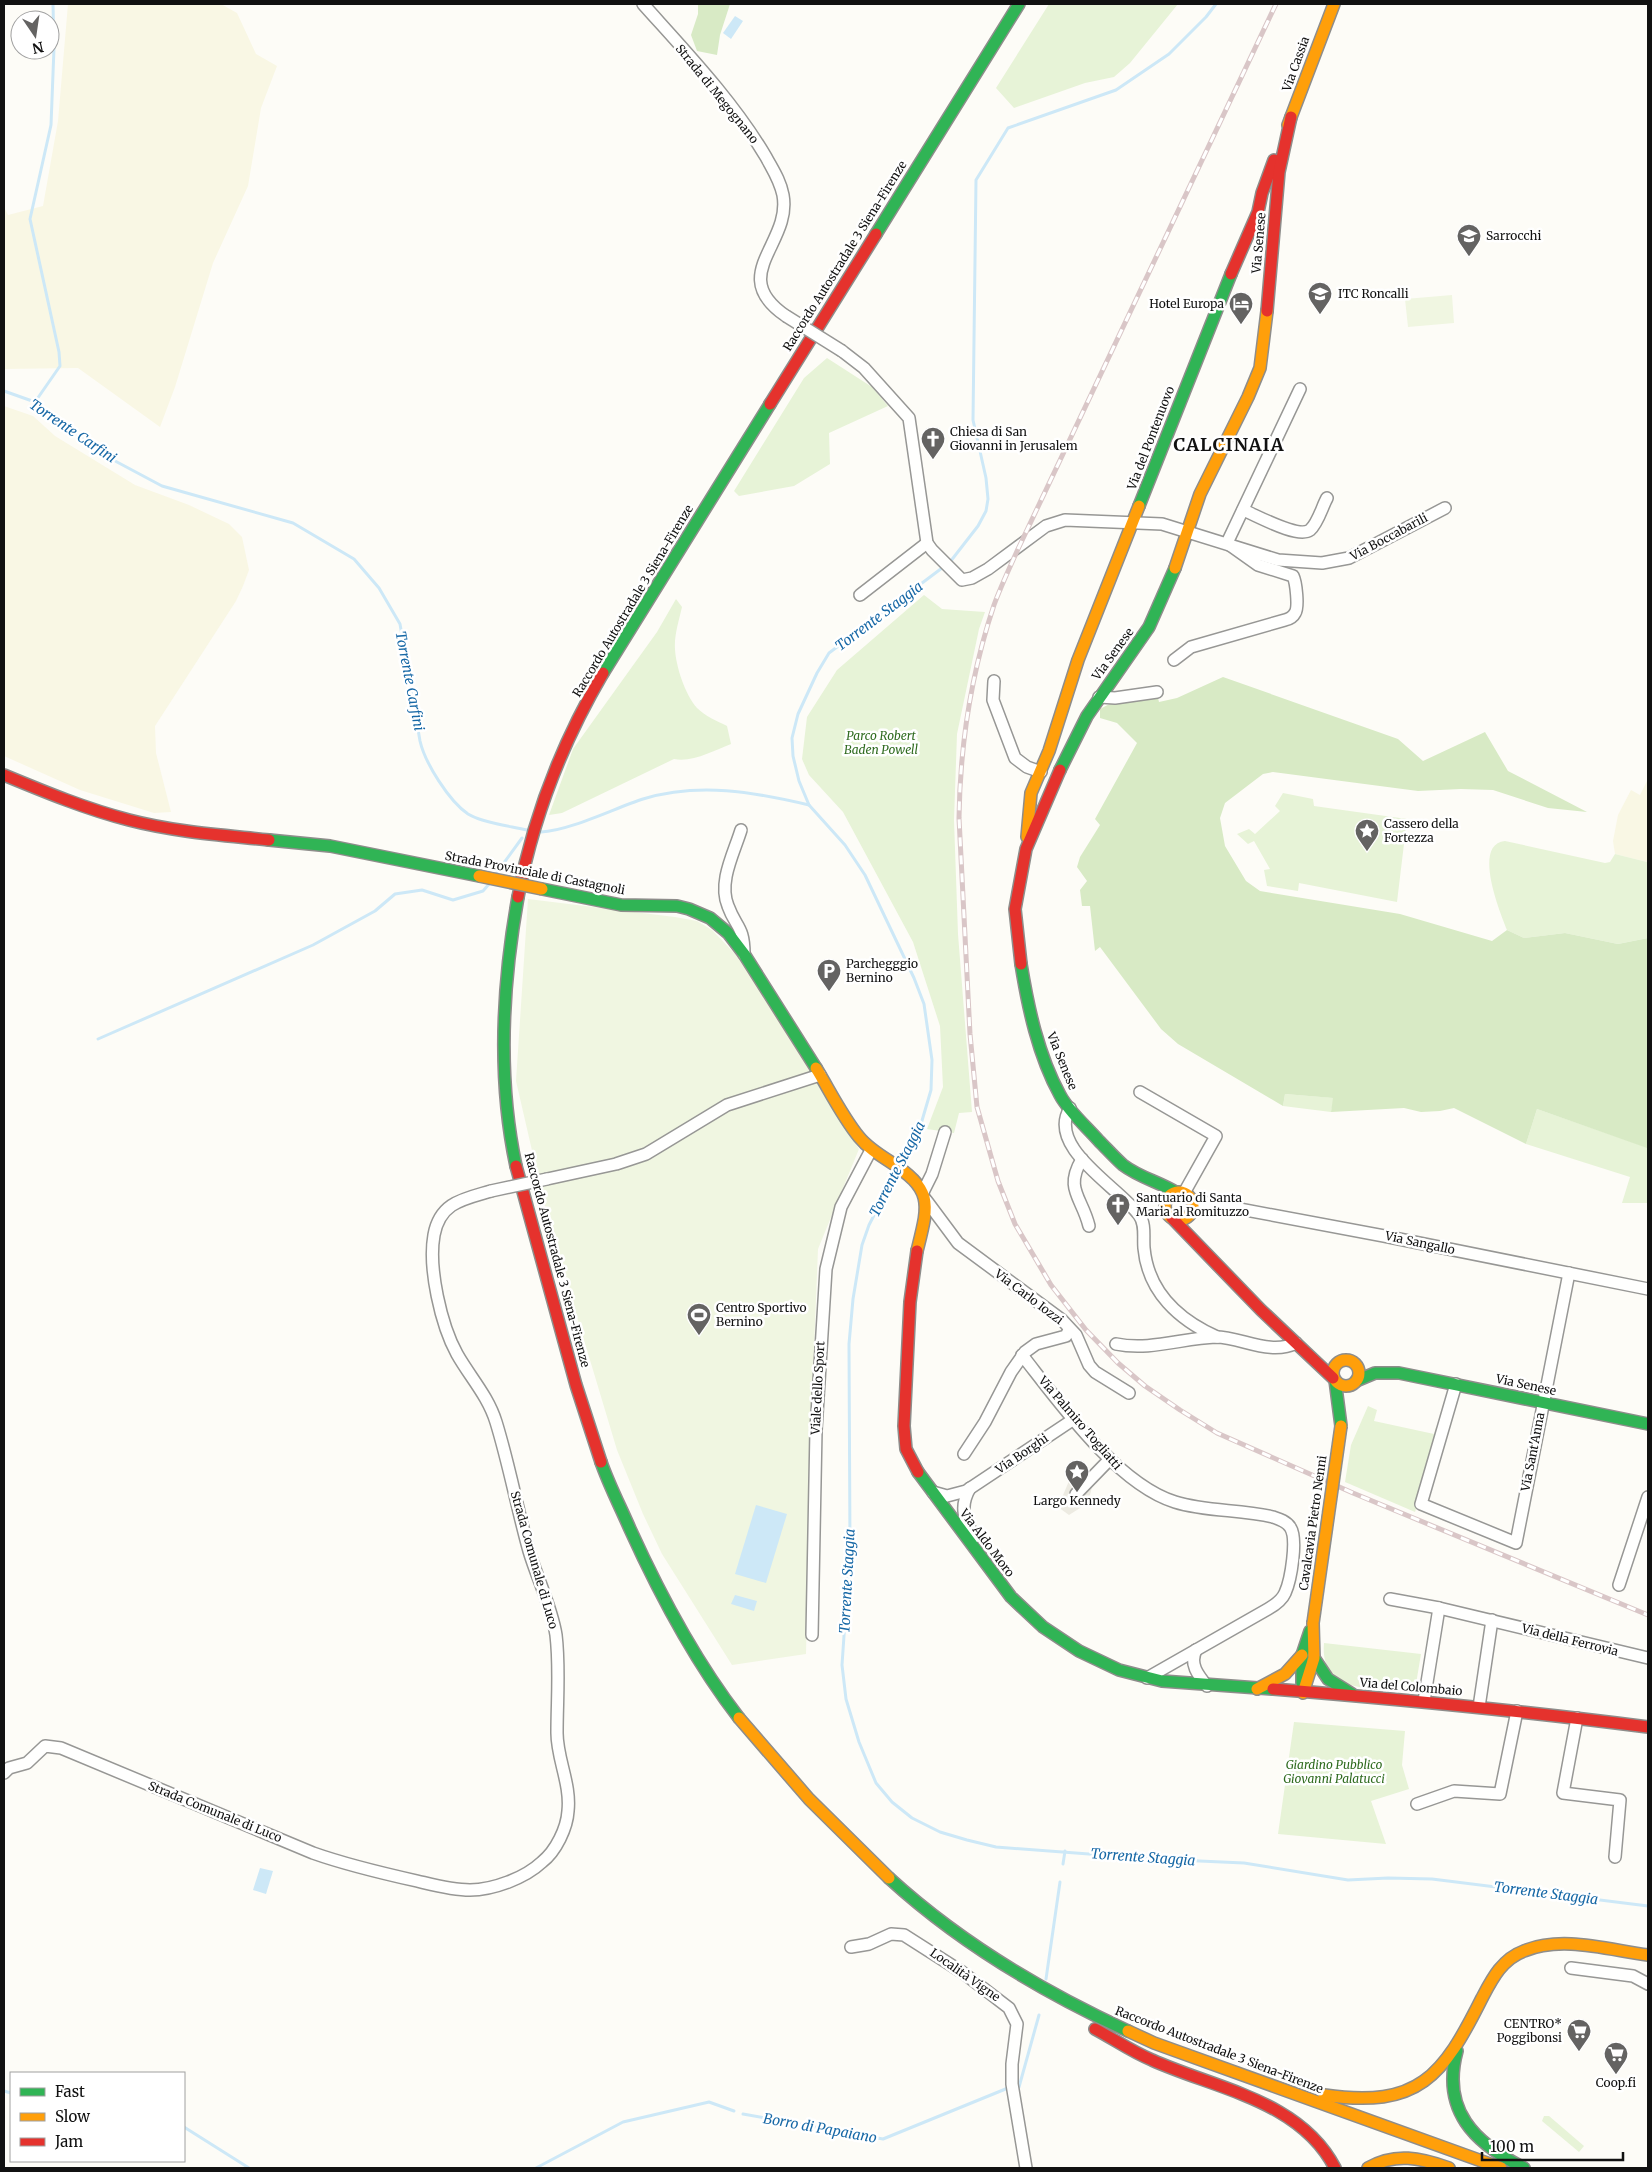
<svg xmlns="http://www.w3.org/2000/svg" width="1652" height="2172" viewBox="0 0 1652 2172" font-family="Merriweather,serif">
	<rect width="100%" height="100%" fill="#fdfcf7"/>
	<g fill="#f9f7e4">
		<polygon points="68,4 221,4 237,13 256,54 277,66 261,108 248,186 213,263 175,387 160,427 78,368 4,369 4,207 8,215 43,206 58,121"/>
		<polygon points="4,406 33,416 55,436 135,485 189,505 229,524 242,537 249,570 243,586 236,601 155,726 156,753 171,812 154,813 80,790 4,756"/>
		<polygon points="1648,779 1648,853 1647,862 1615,854 1613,841 1618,815 1631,790 1640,795"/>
	</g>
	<g fill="#e7f3d7">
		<polygon points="1049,4 1178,4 1130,63 1114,77 1085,83 1014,108 996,88"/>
		<polygon points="827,358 872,387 888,406 829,433 830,464 794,486 739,496 734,491 804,378"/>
		<polygon points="924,595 942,609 985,612 979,629 957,734 954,820 958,934 972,1112 959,1113 954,1133 927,1129 943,1087 940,1026 913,942 843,812 809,775 802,759 807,717 837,670"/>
		<path d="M676 599 682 607C679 620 674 636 675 649 676 667 685 694 697 708 705 716 717 721 727 726L731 744C715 750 692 763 674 759L562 813 549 815 573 749 657 632Z"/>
		<polygon points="1283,793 1313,799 1314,806 1407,819 1397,902 1299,883 1298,891 1267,886 1264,870 1270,869 1254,841 1248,844 1237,834 1249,829 1255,834 1280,811 1275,806"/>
		<path d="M1505 841 1605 863 1610 862 1615 854 1647 862 1648 853V938L1618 944 1565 933 1524 938 1507 930C1500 912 1472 844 1505 841Z"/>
		<polygon points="1285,1094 1334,1098 1331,1112 1283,1106"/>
		<polygon points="1537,1109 1646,1147 1648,1143 1648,1203 1622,1203 1630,1177 1526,1144"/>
		<polygon points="1368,1406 1377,1410 1374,1421 1434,1434 1436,1427 1441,1429 1415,1512 1345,1482 1351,1445"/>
		<path d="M1324 1643 1421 1654 1415 1690C1380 1689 1319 1696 1324 1643Z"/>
		<polygon points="1294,1722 1405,1731 1402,1765 1409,1789 1371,1801 1386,1844 1278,1834"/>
		<polygon points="1544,2116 1549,2116 1584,2146 1579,2152 1542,2121"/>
	</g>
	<g fill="#d8eac5">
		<polygon points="698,4 730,4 720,35 717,55 697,51 691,35 698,14"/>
		<polygon points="1223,677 1398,739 1423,761 1485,732 1508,771 1587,812 1548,808 1493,790 1461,789 1418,791 1273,772 1263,774 1225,803 1220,818 1225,846 1246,881 1260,891 1400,914 1492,941 1507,930 1524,938 1565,933 1618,944 1648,938 1648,1143 1647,1148 1537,1109 1526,1144 1454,1108 1440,1111 1421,1112 1404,1108 1331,1112 1333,1098 1285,1094 1283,1106 1178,1044 1161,1029 1100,947 1095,951 1090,906 1082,906 1080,890 1087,881 1077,867 1080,857 1100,825 1095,819 1137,743 1117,723 1100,718 1100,709 1117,700 1157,694 1159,702 1177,698"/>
	</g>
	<g fill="#f0f6e1">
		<polygon points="1452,295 1454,323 1408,327 1405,299"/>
		<polygon points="528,899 675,917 697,921 712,930 741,960 859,1149 818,1249 811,1423 806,1654 732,1665 662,1554 643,1514 617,1450 548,1220 516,1081"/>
	</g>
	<polygon fill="#edebe2" points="1069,1481 1093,1483 1088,1503 1069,1515 1058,1507"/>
	<g fill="#cde8f7">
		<polygon points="735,16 743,21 731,39 723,33"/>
		<polygon points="756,1505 787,1514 766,1583 735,1574"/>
		<polygon points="735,1595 757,1601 754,1611 731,1604"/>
		<polygon points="260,1868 273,1871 266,1894 253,1890"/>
	</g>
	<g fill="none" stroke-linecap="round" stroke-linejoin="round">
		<g stroke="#cde8f7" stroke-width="3">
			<path d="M4 391 35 402 102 454 162 486 293 523 354 559 379 588 400 624 420 741C425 763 449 801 468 814 483 823 510 826 527 830"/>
			<polyline points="35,402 60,366 59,352 30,219 51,125 54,48 53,4"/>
			<path d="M541 832C569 831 615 808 643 799 699 782 754 792 809 805"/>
			<polyline points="495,875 522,838"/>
			<polyline points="98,1039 313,945 375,911 395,894 422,890 453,900 483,891 489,884"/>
			<polyline points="901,1163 921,1124 931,1090 932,1060 924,1004 914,978 865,875 845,845 809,805 799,781 793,756 792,738 798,714 817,673 829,653 950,562 978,526 986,511 988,499 986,478 973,420 976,180 1008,128 1116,90 1169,54 1206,17 1216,4"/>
			<polyline points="896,1173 869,1225 862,1245 853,1299 849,1344 850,1548 842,1665 846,1699 859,1742 876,1783 892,1802 912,1818 940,1832 967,1840 996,1847 1155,1859 1244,1863 1348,1880 1388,1878 1432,1879 1648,1906"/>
			<polyline points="1063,1864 1065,1851"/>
			<polyline points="1046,1979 1060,1882"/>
			<polyline points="1019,2087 1039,2015"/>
			<polyline points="4,2091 11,2093"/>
			<polyline points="743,2114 883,2139 1008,2088"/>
			<polyline points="184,2127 249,2168"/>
			<polyline points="536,2168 623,2122 709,2102 734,2111"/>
		</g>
		<defs>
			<g id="street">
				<path d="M643 4C686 52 733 101 766 157 773 170 780 180 783 195 792 244 726 275 786 316"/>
				<polyline points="842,351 864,368 909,418 927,543 932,550 962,580 972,578 988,569 1046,526 1065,520 1162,524 1278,560 1322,563 1349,558 1445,508"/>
				<path d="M1243 510C1256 515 1298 539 1310 530 1318 523 1322 507 1327 498"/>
				<polyline points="860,595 927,543"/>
				<path d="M1174 660 1191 647 1285 620C1289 619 1293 617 1295 613 1299 607 1296 582 1293 576L1258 565 1227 543 1300 389"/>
				<polyline points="994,681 993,700 1015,758 1027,767 1041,772"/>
				<polyline points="1099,697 1115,698 1157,692"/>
				<path d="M741 830C734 853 718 882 728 906 736 928 744 926 744 954"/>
				<polyline points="1140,1092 1216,1136 1184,1193"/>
				<path d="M1070 1108C1046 1148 1119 1187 1139 1215 1146 1224 1143 1237 1144 1248 1148 1292 1179 1320 1217 1337"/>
				<path d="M1082 1159C1064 1189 1082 1197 1089 1226"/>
				<polyline points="547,1179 616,1164 646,1154 727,1105 820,1075"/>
				<polyline points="923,1192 932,1174 945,1132"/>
				<polyline points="926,1200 958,1243 1062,1320 1076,1335 1089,1365 1095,1372 1129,1393"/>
				<polyline points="1192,1200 1384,1236 1648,1289"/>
				<path d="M1116 1344C1150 1351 1183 1338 1216 1337 1241 1337 1270 1356 1296 1343"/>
				<path d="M1022 1355C1059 1402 1117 1484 1175 1502 1207 1512 1240 1509 1273 1517 1279 1519 1286 1521 1290 1527 1298 1538 1291 1580 1285 1593 1282 1600 1275 1605 1268 1609L1147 1678"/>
				<polyline points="1456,1384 1421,1504 1516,1543 1569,1273"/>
				<polyline points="964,1454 985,1422 1011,1372 1025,1352 1036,1344 1066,1336 1069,1330"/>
				<path d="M970 1488C959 1507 964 1520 975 1537"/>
				<polyline points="933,1492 947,1496 966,1491 1074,1419"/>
				<polyline points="1076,1494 1110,1459"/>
				<polyline points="1619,1585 1648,1497"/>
				<polyline points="1390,1599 1439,1608 1648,1658"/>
				<polyline points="812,1635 816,1430 826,1269 841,1207 871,1150"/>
				<path d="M1196 1650C1189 1664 1198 1675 1207 1686"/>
				<polyline points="1424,1701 1439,1608"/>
				<polyline points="1479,1707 1492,1620"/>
				<polyline points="1577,1718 1563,1793 1620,1800 1615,1857"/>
				<path d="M4 1773 9 1768 27 1763 45 1746 61 1748 313 1853C347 1865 381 1873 417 1881 434 1885 452 1890 470 1890 493 1890 525 1878 542 1862 556 1851 567 1828 568 1811 571 1784 557 1759 557 1733 557 1700 560 1668 556 1635 552 1608 537 1578 529 1551 517 1508 509 1464 496 1422 488 1396 470 1377 457 1354 441 1325 428 1268 434 1235 440 1202 464 1199 491 1191"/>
				<polyline points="1417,1804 1454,1791 1500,1794 1517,1711"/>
				<polyline points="851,1947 869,1944 891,1934 904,1935 962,1972 1009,2008 1017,2024 1012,2064 1012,2084 1026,2168"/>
				<polyline points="1571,1968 1633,1976 1648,1984"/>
			</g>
			<g id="fast">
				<polyline points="876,234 1019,4"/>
				<polyline points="1139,506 1231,274"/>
				<polyline points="603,673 770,404"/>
				<polyline points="1060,770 1087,716 1149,627 1175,568"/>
				<polyline points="269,840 330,846 479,876"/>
				<polyline points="542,889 621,905 677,906 689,909 710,918 728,933 744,954 816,1068"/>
				<path d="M1021 964C1028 1007 1038 1055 1060 1095 1069 1112 1086 1126 1099 1141 1107 1149 1115 1158 1123 1165 1140 1178 1160 1182 1177 1193"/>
				<path d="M516 1166C497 1077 502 986 518 897"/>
				<polyline points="1335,1380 1341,1426"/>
				<polyline points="1356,1381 1375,1373 1399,1373 1648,1424"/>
				<path d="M601 1462C609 1485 620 1506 630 1529 660 1595 694 1660 739 1718"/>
				<polyline points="918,1472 1011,1597 1043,1627 1079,1651 1119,1670 1162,1681 1273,1689"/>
				<polyline points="1314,1658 1328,1679 1352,1694"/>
				<polyline points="1302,1683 1302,1655 1310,1631"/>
				<path d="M889 1878C960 1943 1041 1991 1128 2031"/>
				<path d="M1457 2051C1441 2110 1474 2143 1524 2168"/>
			</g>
			<g id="slow">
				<polyline points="1288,125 1334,4"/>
				<polyline points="1175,568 1200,494 1248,397 1260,368 1267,311"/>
				<polyline points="1027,837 1031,793 1049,751 1078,660 1139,506"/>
				<path d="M816 1068C830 1091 842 1116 859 1137 867 1147 878 1154 889 1161 934 1190 929 1203 917 1251"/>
				<circle cx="1179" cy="1206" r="14"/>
				<circle cx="1346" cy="1373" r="13"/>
				<polyline points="1257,1689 1285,1674 1302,1655"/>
				<polyline points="1303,1693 1314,1658 1313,1623"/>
				<polyline points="739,1718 809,1799 889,1878"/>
				<polyline points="1128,2031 1154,2043 1501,2168"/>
				<path d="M1324 2095C1419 2109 1443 2076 1482 1998 1492 1979 1502 1959 1524 1951 1562 1935 1609 1950 1648 1955"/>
				<path d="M1368 2168C1395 2152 1421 2158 1449 2168"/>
			</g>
			<g id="jam">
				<polyline points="1231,274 1258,212 1262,193 1274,160"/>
				<polyline points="1267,311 1279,172 1291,117"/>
				<polyline points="770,404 876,234"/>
				<path d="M4 775C45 792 86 809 129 820 175 832 222 835 269 840"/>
				<path d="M518 897C533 817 562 743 603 673"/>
				<polyline points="1021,964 1015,909 1026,849 1060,770"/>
				<polyline points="516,1166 576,1385 601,1462"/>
				<polyline points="1172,1218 1261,1310 1333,1378"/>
				<polyline points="917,1251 910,1302 904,1426 906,1449 918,1472"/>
				<path d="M1273 1689C1399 1699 1523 1711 1648 1727"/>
				<path d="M1095 2029C1114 2039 1132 2052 1152 2060 1216 2089 1300 2100 1335 2168"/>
			</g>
		</defs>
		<use href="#street" stroke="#979795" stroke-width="14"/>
		<use href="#fast" stroke="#8e8d8b" stroke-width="14"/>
		<use href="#slow" stroke="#8e8d8b" stroke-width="14"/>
		<use href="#jam" stroke="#8e8d8b" stroke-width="14"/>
		<use href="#street" stroke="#fffffe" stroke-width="11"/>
		<use href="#fast" stroke="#30b455" stroke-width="11"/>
		<use href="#slow" stroke="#ff9f0a" stroke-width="11"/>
		<use href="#jam" stroke="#e5322d" stroke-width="11"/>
		<defs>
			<path id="rail" d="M1276 4 1018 549C1010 567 1001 586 994 605 971 674 960 745 959 818L970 1034 977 1107 998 1181 1015 1224 1051 1285 1086 1330 1118 1363 1145 1386 1180 1410 1217 1433 1353 1493 1648 1615"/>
		</defs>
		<use href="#rail" stroke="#d9c6c7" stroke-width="5"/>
		<use href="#rail" stroke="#fff" stroke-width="3" stroke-dasharray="9" stroke-linecap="butt"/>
		<defs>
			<g id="street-bridge">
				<polyline points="786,316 842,351"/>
				<polyline points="491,1191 547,1179"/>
			</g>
			<g id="slow-bridge">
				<polyline points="479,876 542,889"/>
				<polyline points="1313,1623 1341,1426"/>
			</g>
		</defs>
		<use href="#street-bridge" stroke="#979795" stroke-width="14" stroke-linecap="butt"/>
		<use href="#slow-bridge" stroke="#8e8d8b" stroke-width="14" stroke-linecap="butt"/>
		<use href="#street-bridge" stroke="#fffffe" stroke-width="11"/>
		<use href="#slow-bridge" stroke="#ff9f0a" stroke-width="11"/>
	</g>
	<defs>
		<symbol id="school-pin" viewBox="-11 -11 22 30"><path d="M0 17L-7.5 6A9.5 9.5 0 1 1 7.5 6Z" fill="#646362" stroke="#fff"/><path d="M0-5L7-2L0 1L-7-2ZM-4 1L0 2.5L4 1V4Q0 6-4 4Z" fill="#fff"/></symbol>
		<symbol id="hotel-pin" viewBox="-11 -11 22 30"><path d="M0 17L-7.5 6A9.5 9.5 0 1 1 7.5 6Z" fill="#646362" stroke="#fff"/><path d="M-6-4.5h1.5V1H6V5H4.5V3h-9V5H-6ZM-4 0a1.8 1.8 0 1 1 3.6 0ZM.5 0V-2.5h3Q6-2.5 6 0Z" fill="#fff"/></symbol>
		<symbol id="church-pin" viewBox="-11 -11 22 30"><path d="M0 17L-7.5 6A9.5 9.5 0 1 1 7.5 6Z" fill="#646362" stroke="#fff"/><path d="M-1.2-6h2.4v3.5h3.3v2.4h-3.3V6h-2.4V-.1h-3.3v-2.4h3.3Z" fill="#fff"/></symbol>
		<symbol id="sight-pin" viewBox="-11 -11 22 30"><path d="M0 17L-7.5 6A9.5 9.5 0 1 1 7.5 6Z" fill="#646362" stroke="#fff"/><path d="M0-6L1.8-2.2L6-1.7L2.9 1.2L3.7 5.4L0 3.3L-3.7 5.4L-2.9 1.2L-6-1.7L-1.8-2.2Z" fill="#fff"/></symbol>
		<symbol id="parking-pin" viewBox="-11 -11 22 30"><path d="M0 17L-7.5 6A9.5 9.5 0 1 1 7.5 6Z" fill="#646362" stroke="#fff"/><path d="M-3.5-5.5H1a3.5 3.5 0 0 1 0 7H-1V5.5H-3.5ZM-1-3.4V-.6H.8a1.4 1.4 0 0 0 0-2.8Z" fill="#fff"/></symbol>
		<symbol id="stadium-pin" viewBox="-11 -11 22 30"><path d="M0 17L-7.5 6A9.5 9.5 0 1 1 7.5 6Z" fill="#646362" stroke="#fff"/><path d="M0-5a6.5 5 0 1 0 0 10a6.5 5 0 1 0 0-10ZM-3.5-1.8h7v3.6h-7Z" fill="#fff"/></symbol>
		<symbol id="supermarket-pin" viewBox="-11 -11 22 30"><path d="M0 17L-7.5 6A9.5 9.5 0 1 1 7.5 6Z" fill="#646362" stroke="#fff"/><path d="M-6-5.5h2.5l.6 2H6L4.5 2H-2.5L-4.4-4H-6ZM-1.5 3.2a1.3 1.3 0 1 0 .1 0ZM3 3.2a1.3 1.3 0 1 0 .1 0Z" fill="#fff"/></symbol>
	</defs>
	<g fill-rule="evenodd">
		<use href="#school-pin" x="1455" y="222" width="28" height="38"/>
		<use href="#school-pin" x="1306" y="280" width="28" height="38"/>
		<use href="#hotel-pin" x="1227" y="290" width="28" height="38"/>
		<use href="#church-pin" x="919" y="425" width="28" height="38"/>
		<use href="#sight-pin" x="1353" y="817" width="28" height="38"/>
		<use href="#parking-pin" x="815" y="957" width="28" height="38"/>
		<use href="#church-pin" x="1104" y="1191" width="28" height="38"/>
		<use href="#stadium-pin" x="685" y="1301" width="28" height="38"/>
		<use href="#sight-pin" x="1063" y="1458" width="28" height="38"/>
		<use href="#supermarket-pin" x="1565" y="2017" width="28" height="38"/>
		<use href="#supermarket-pin" x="1602" y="2040" width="28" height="38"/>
	</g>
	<g text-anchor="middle" stroke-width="5" stroke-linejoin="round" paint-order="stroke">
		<g font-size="12" fill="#111" stroke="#fff">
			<text transform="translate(1296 64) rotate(-70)" y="4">Via Cassia</text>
			<text transform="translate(717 94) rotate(51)" y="4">Strada di Megognano</text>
			<text transform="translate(1259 243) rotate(-85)" y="4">Via Senese</text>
			<text transform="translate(845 256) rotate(-58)" y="4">Raccordo Autostradale 3 Siena-Firenze</text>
			<text transform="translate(1151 438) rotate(-69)" y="4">Via del Pontenuovo</text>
			<text transform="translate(1389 537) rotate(-28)" y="4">Via Boccabarili</text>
			<text transform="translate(633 601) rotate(-59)" y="4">Raccordo Autostradale 3 Siena-Firenze</text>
			<text transform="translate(1113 654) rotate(-54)" y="4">Via Senese</text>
			<text transform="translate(535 873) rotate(11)" y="4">Strada Provinciale di Castagnoli</text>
			<text transform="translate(1062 1061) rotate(68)" y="4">Via Senese</text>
			<text transform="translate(1420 1243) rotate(12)" y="4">Via Sangallo</text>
			<text transform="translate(557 1260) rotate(75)" y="4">Raccordo Autostradale 3 Siena-Firenze</text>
			<text transform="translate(1029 1297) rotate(37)" y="4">Via Carlo Iozzi</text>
			<text transform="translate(1526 1385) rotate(12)" y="4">Via Senese</text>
			<text transform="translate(818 1388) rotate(-87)" y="4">Viale dello Sport</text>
			<text transform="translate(1080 1423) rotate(49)" y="4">Via Palmiro Togliatti</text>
			<text transform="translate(1533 1452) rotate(-79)" y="4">Via Sant'Anna</text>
			<text transform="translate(1022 1454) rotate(-34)" y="4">Via Borghi</text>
			<text transform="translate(1313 1523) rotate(-82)" y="4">Cavalcavia Pietro Nenni</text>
			<text transform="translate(987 1543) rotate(53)" y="4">Via Aldo Moro</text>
			<text transform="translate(534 1560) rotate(74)" y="4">Strada Comunale di Luco</text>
			<text transform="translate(1570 1640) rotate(14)" y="4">Via della Ferrovia</text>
			<text transform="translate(1411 1687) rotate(5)" y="4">Via del Colombaio</text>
			<text transform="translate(215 1812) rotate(22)" y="4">Strada Comunale di Luco</text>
			<text transform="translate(965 1975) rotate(35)" y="4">Località Vigne</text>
			<text transform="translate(1219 2050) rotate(21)" y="4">Raccordo Autostradale 3 Siena-Firenze</text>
		</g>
		<g font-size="12" fill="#111" stroke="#fff" text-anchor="start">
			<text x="1486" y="240">Sarrocchi</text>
			<text x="1338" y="298">ITC Roncalli</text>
			<text x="1224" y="308" text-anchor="end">Hotel Europa</text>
			<text x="950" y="436">Chiesa di San<tspan x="950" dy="14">Giovanni in Jerusalem</tspan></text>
			<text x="1384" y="828">Cassero della<tspan x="1384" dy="14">Fortezza</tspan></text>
			<text x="846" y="968">Parchegggio<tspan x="846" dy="14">Bernino</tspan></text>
			<text x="1136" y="1202">Santuario di Santa<tspan x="1136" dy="14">Maria al Romituzzo</tspan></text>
			<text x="716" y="1312">Centro Sportivo<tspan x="716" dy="14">Bernino</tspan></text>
			<text x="1077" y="1505" text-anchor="middle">Largo Kennedy</text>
			<text x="1562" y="2028" text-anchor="end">CENTRO*<tspan x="1562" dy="14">Poggibonsi</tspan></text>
			<text x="1616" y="2087" text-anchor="middle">Coop.fi</text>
		</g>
		<g font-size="12" font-style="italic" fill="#2f6b1f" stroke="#fff">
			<text x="881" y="740">Parco Robert<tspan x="881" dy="14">Baden Powell</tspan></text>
			<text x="1334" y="1769">Giardino Pubblico<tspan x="1334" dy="14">Giovanni Palatucci</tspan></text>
		</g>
		<g font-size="14" font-style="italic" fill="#1768a6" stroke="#fff">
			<text transform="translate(73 431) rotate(34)" y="5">Torrente Carfini</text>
			<text transform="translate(879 616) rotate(-37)" y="5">Torrente Staggia</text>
			<text transform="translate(410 681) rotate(79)" y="5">Torrente Carfini</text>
			<text transform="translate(897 1169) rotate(-63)" y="5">Torrente Staggia</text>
			<text transform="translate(847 1581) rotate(-87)" y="5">Torrente Staggia</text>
			<text transform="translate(1143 1857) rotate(4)" y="5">Torrente Staggia</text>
			<text transform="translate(1546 1893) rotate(7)" y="5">Torrente Staggia</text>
			<text transform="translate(820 2128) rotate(10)" y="5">Borro di Papaiano</text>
		</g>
		<g font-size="18" font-weight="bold" letter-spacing="1" fill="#111" stroke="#fff">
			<text x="1229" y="451">CALCINAIA</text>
		</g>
	</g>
	<rect width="1652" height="2172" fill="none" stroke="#111111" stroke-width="10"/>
	<rect x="10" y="2072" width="175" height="90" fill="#ffffff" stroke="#a0a0a0"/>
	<rect x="20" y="2088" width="25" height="8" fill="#30b455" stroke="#a0a0a0"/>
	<text x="55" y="2097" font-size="15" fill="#111111">Fast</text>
	<rect x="20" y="2113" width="25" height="8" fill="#ff9f0a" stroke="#a0a0a0"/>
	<text x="55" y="2122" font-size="15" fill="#111111">Slow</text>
	<rect x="20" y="2138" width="25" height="8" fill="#e5322d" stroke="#a0a0a0"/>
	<text x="55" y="2147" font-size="15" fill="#111111">Jam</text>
	<g transform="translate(35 35) rotate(167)"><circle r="24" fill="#ffffff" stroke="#a0a0a0"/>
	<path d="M0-4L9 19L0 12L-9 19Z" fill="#646362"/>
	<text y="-8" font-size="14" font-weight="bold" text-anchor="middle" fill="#111111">N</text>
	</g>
	<path d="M1482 2152v8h141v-8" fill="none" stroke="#111111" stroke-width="2.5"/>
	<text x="1490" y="2152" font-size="15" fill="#111111" stroke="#ffffff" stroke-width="4" paint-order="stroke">100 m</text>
</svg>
